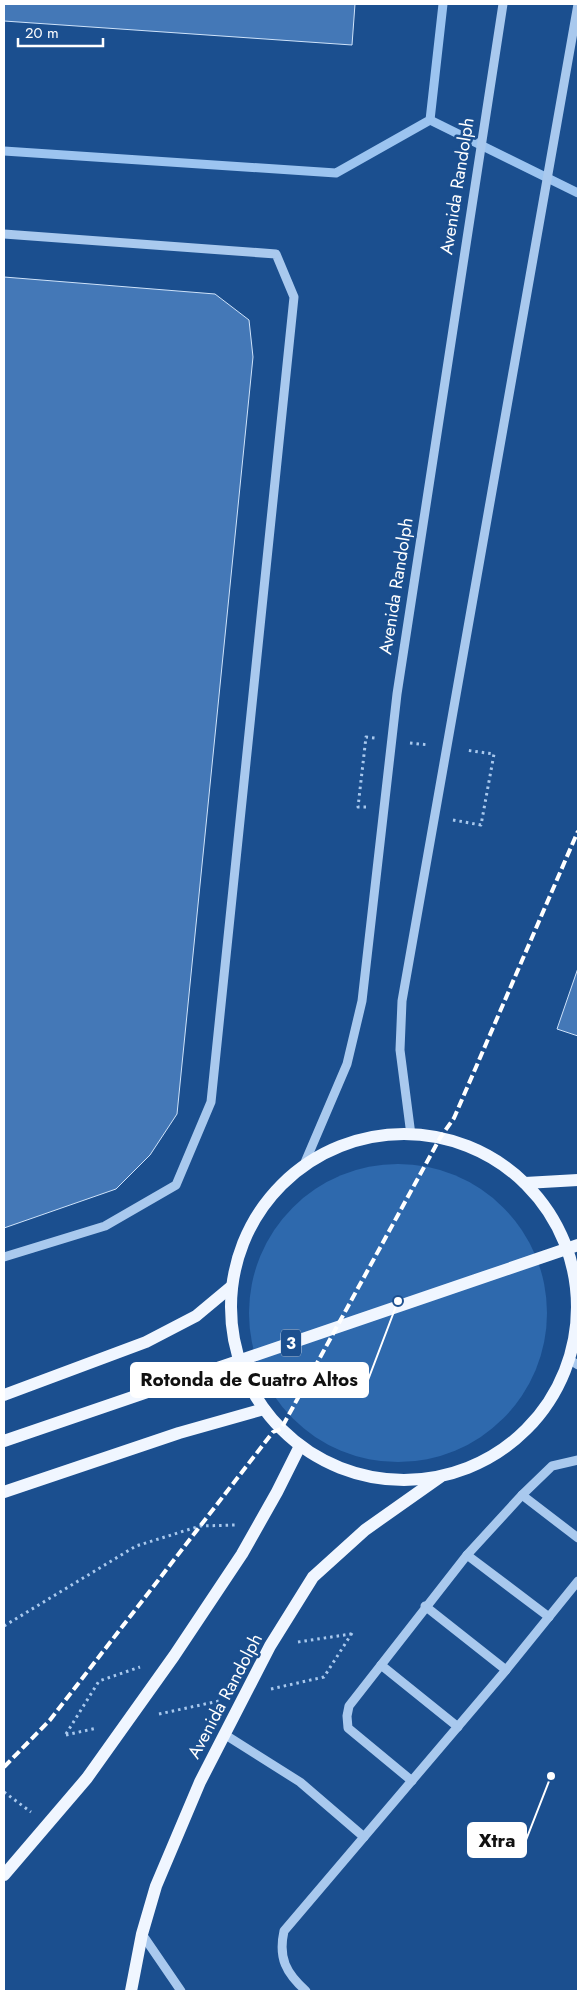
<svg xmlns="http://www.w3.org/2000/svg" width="582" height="1995" viewBox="0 0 582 1995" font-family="Jost,sans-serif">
	<rect width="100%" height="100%" fill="#1b4f8f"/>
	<circle fill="#2e69ad" cx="398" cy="1313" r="149"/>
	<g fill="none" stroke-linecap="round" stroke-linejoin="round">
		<g stroke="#9cc4f0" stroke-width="9">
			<polyline points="430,120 578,193"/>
			<polyline points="4,151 336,173 430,120 443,4"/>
		</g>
	</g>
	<g fill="#4478b7" stroke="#cfe3fa">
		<polygon points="4,4 355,4 352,45 4,21"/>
		<polygon points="4,277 215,294 249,320 253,357 177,1114 150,1155 116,1189 4,1228"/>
		<polygon points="578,968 578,1036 557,1029"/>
	</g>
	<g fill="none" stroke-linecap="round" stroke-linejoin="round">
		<g stroke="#a9c9ee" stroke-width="3" stroke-dasharray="2.5 4" stroke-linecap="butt">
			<polyline points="410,743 429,745"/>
			<polyline points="366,807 358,807 366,737 375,738"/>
			<polyline points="453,820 481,825 494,754 465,750"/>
			<polyline points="4,1626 136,1546 200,1526 236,1525"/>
			<polyline points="298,1642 351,1634"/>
			<polyline points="271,1689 324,1677 352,1633"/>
			<polyline points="159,1714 219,1701"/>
			<polyline points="66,1734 99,1681 140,1667"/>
			<polyline points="66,1735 97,1728"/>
			<polyline points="4,1792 31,1812"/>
		</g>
		<g stroke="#a9c9ee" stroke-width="9">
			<polyline points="4,234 276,254 294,297 211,1102 176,1185 105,1226 4,1257"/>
			<polyline points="411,1135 400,1050 402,1001 578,4"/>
			<polyline points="303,1167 347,1064 362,1001 397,694 503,4"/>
			<polyline points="570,1360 578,1365"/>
			<polyline points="522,1495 578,1538"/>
			<polyline points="467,1555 549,1617"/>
			<polyline points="425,1606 506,1670"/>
			<polyline points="381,1665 458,1727"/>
			<polyline points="224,1734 300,1782 364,1837"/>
			<polyline points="412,1781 348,1728 347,1716 349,1706 467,1555 522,1495 552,1466 578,1460"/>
			<polyline points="142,1934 181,1991"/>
			<path d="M306 1991C286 1973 278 1958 284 1931L506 1670 578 1581"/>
		</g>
		<g stroke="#f0f6ff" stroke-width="12">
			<circle cx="404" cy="1307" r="173"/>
			<polyline points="525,1183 578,1180"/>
			<polyline points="4,1395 146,1342 196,1316 232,1286"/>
			<polyline points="4,1441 578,1245"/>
			<polyline points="4,1492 179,1433 264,1409"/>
			<polyline points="4,1875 87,1778 174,1656 242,1554 277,1492 300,1446"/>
			<polyline points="131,1991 142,1934 156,1886 200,1782 270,1646 313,1577 365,1530 440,1477"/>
		</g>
		<polyline stroke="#fff" stroke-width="4" stroke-dasharray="9 4" stroke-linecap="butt" points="4,1767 50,1720 273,1432 281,1429 440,1138 454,1118 578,831"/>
	</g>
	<g text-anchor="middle" stroke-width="5" stroke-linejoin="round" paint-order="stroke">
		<rect fill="#1b4f8f" stroke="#bbcadd" stroke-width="1" x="281" y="1329.5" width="20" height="27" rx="4"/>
		<g font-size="16" font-weight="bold" fill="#fff">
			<text x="291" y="1349">3</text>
		</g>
		<g font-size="18" fill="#fff" stroke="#1b4f8f">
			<text transform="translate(457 186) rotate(-81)" y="6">Avenida Randolph</text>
			<text transform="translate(396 586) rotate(-81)" y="6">Avenida Randolph</text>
			<text transform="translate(225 1696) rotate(-62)" y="6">Avenida Randolph</text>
		</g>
	</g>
	<path fill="none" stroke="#fff" stroke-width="2" d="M398 1301L368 1380M551 1776L526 1840"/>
	<g fill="#fff" stroke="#1b4f8f" stroke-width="2">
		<circle cx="398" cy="1301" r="5"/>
		<circle cx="551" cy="1776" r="5"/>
	</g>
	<g fill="#fff" stroke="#fff" stroke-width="2">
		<rect x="131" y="1363" width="237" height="34" rx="5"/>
		<rect x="468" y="1823" width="58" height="34" rx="5"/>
	</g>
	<g font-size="19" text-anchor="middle" font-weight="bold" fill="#111">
		<text x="249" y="1386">Rotonda de Cuatro Altos</text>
		<text x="497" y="1847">Xtra</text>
	</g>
	<rect width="582" height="1995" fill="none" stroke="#ffffff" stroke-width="10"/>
	<path d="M18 38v8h85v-8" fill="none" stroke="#ffffff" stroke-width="2.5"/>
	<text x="25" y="38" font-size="15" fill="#ffffff" stroke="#1b4f8f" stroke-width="4" paint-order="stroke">20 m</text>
</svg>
